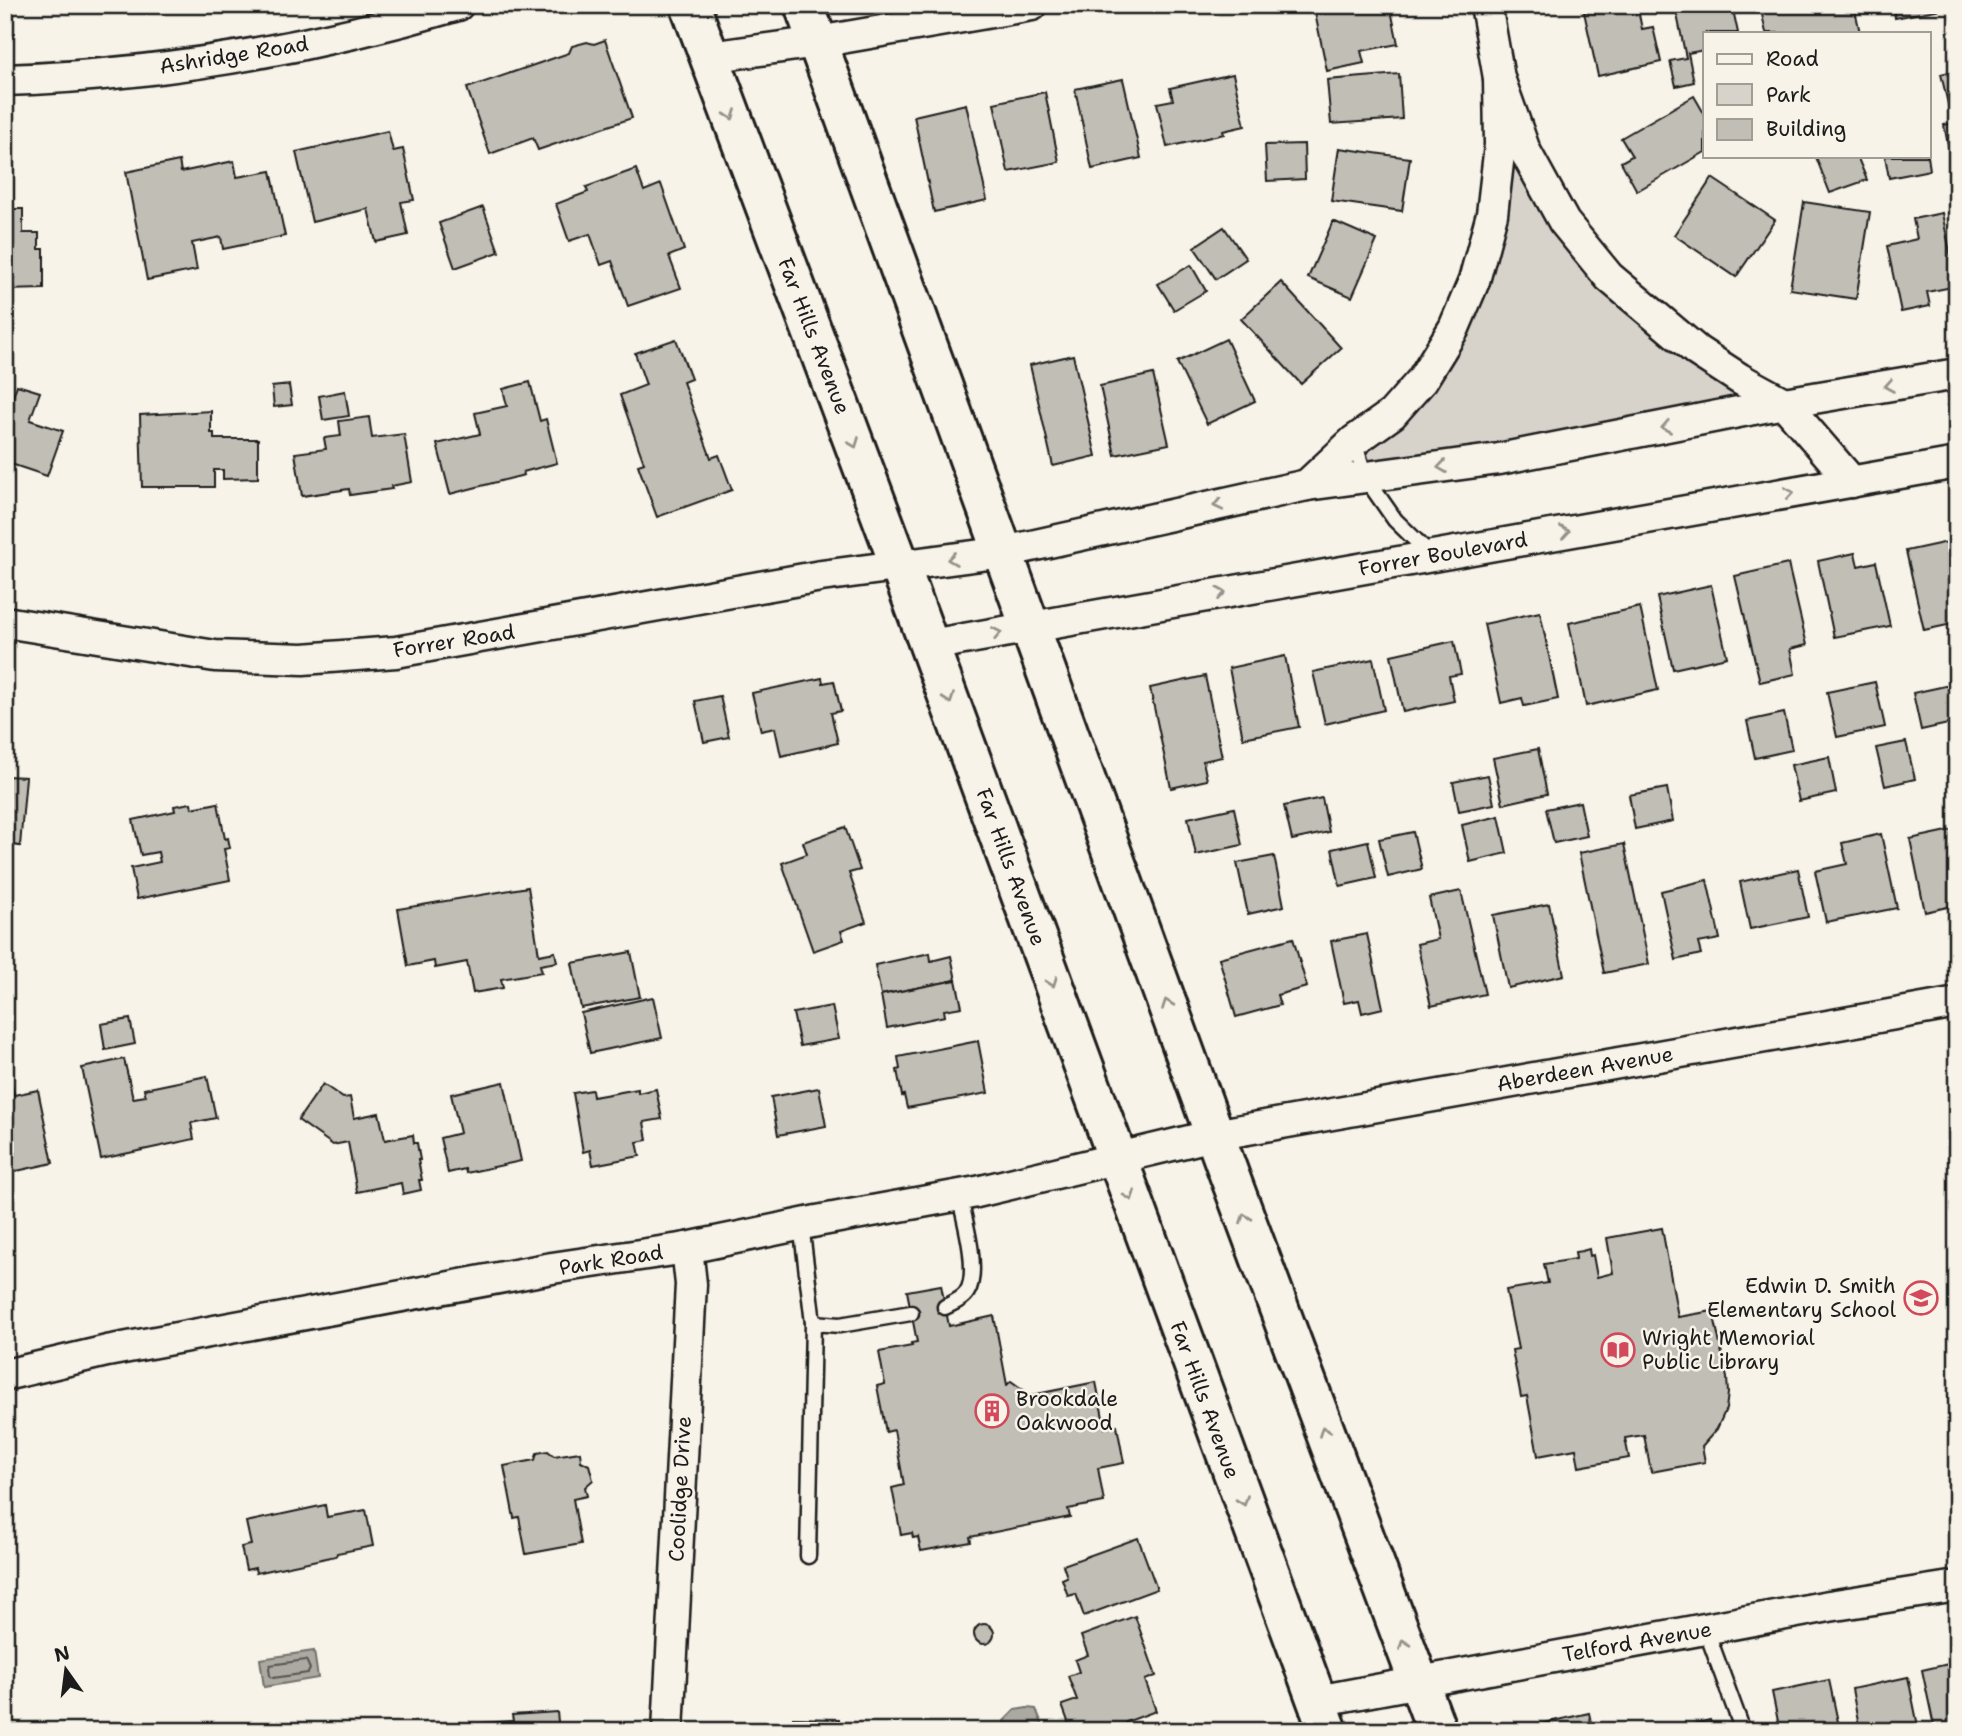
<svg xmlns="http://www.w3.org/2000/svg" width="1962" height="1736" viewBox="0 0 1962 1736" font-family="'Shantell Sans',sans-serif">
	<rect width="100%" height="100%" fill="#f7f3e8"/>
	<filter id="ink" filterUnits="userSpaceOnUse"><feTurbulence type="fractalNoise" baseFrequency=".0143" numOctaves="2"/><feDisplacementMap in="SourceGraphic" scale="14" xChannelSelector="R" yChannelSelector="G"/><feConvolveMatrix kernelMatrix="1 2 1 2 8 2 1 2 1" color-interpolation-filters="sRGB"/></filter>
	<g filter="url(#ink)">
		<polygon fill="#d7d3cb" stroke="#7a7874" stroke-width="2" points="1501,115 1609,277 1784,403 1365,477 1354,441 1454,328"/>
		<g fill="#aca9a2" stroke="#72716c" stroke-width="2">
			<polygon points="314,1651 318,1678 264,1687 260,1659"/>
			<polygon points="1027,1708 1036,1709 1045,1731 1008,1731 1004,1721 1015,1710"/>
		</g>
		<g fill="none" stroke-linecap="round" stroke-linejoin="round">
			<polygon stroke="#565452" stroke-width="2" points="306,1660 310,1669 308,1673 273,1678 270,1676 269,1668 270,1665"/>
		</g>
		<g fill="#c0beb5" stroke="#1c1c1c" stroke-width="2">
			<polygon points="1353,5 1390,5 1398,44 1361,51 1364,63 1327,71 1315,13"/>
			<polygon points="1615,5 1637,5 1642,29 1653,27 1661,62 1598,76 1584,12"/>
			<polygon points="1675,5 1732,5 1738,33 1705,33 1705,50 1688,53 1694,82 1676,86 1670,61 1686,58"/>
			<polygon points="1760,5 1854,5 1860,33 1766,33"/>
			<polygon points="1893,5 1945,5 1946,8 1895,18"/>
			<polygon points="605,40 632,118 538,150 533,138 490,154 467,88 569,53 572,46 587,42 594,44"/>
			<polygon points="1957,70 1957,112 1950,113 1941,74"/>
			<polygon points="1233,74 1245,126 1223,131 1224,134 1167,147 1157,103 1173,100 1170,88"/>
			<polygon points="1399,74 1402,119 1331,124 1327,80"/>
			<polygon points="1123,79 1141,158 1092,169 1075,89"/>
			<polygon points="1045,92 1059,162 1008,172 994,103"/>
			<polygon points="1694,96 1705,115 1705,152 1637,191 1621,162 1632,156 1621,138"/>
			<polygon points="966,104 987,200 934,212 914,116"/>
			<polygon points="1957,122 1957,163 1952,164 1944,125"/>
			<polygon points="388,131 393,151 403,149 414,200 401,202 408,235 376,242 368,209 312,222 296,152"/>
			<polygon points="1304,144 1305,179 1267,181 1265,145"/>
			<polygon points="1339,148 1410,158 1402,211 1331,201"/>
			<polygon points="1819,156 1857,156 1867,180 1830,193 1816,157"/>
			<polygon points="1885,156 1928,156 1930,170 1889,178"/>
			<polygon points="179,161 181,172 234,161 237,177 271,171 285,236 223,249 221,237 192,243 197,270 147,280 126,172"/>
			<polygon points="636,169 644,191 661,184 684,250 669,256 681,288 628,306 612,261 601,265 590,234 569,241 556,204 588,192 586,187"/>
			<polygon points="1712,178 1775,220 1736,277 1674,235"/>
			<polygon points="5,183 13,183 13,209 23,209 23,233 39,233 39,249 44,249 44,289 5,290"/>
			<polygon points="1804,202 1870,212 1856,299 1790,289"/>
			<polygon points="483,207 499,252 455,268 439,223"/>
			<polygon points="1942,213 1957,286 1927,292 1930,306 1901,312 1887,246 1917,239 1913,219"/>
			<polygon points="1333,221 1377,240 1352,297 1308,278"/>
			<polygon points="1224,227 1246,259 1216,279 1194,247"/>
			<polygon points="1191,265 1206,291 1174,310 1158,284"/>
			<polygon points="1281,282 1341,348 1301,384 1241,319"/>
			<polygon points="676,339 691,379 683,382 711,458 719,455 732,490 657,517 638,465 644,463 620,395 646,385 635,353"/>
			<polygon points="1226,339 1255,401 1207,424 1177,362"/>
			<polygon points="1073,355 1096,456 1053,466 1030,365"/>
			<polygon points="1153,374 1169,444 1115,455 1100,386"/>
			<polygon points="530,382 540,421 546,419 557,463 523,472 524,475 450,494 437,444 480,434 475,413 507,406 503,389"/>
			<polygon points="17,385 40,392 30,420 63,431 47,476 5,462 5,396 12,399"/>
			<polygon points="289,385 292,405 274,407 272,387"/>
			<polygon points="345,391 349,416 323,420 319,396"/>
			<polygon points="211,411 211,433 214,433 214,439 258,439 258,478 223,479 223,470 214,470 214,487 142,487 140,415"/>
			<polygon points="369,417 372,438 404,434 412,482 391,486 392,489 350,495 349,489 302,496 295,453 326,449 324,438 341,436 339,421"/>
			<polygon points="1957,540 1957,623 1924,630 1906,551"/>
			<polygon points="1855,553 1858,566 1876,562 1890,626 1834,637 1818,561"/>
			<polygon points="1788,564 1807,645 1790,649 1795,674 1760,682 1735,576"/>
			<polygon points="1711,585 1727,657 1673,669 1657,597"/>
			<polygon points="1640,607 1658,690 1586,706 1569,623"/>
			<polygon points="1540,612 1558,699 1524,706 1522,698 1501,703 1484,624"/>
			<polygon points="1454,641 1461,674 1449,676 1454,701 1403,712 1391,655"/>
			<polygon points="1285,656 1299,727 1243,738 1229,668"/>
			<polygon points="1373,659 1384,710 1325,724 1313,672"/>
			<polygon points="1205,676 1222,757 1203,761 1207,780 1171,788 1150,688"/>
			<polygon points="822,678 823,683 834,681 841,711 831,713 838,743 781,756 775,728 761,731 752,693"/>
			<polygon points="1875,682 1885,727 1837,737 1827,692"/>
			<polygon points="1950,685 1957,722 1921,730 1913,693"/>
			<polygon points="720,696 729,737 704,742 695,701"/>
			<polygon points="1784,713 1792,750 1755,758 1747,721"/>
			<polygon points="1906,742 1915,779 1885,786 1876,748"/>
			<polygon points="1538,749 1547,794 1503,804 1493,758"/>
			<polygon points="1829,757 1836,793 1799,801 1791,765"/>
			<polygon points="1488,775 1494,804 1459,811 1453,782"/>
			<polygon points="5,776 26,777 20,846 5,844"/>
			<polygon points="1667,788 1673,821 1635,829 1629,795"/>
			<polygon points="1322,798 1329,832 1292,840 1284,806"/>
			<polygon points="1580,802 1587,836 1554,843 1546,809"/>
			<polygon points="191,803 192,808 218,803 225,839 228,838 230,848 224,849 230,880 137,899 131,868 160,862 158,852 141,855 133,820 175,811 174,806"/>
			<polygon points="1234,808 1242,845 1196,855 1188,818"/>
			<polygon points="1499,816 1507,853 1470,862 1462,825"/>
			<polygon points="845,827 860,870 849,873 866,922 841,931 844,940 813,951 782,863 807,854 803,842"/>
			<polygon points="1957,829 1957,905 1925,912 1910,839"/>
			<polygon points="1413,832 1422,869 1388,877 1379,839"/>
			<polygon points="1881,834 1897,908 1826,922 1815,871 1847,864 1842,843"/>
			<polygon points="1368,841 1376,878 1340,886 1332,849"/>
			<polygon points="1624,844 1649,964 1604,973 1579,853"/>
			<polygon points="1274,856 1284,906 1248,914 1237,863"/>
			<polygon points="1798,869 1808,917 1750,929 1740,882"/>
			<polygon points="1707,880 1720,939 1698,943 1701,954 1676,960 1661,891"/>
			<polygon points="528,887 539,955 555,952 557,962 540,965 542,972 501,979 503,988 473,993 467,962 435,968 434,961 408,966 398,909"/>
			<polygon points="1461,891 1485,994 1431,1006 1417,944 1438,939 1429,898"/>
			<polygon points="1549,904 1564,975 1508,988 1493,915"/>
			<polygon points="1367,934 1383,1008 1362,1013 1359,1000 1344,1003 1331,941"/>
			<polygon points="1293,938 1307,987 1277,995 1280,1005 1236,1017 1219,958"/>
			<polygon points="631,952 640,997 581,1008 572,963"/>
			<polygon points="930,953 931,961 951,956 956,980 881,995 875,965"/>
			<polygon points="956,980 962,1007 944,1010 945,1016 887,1028 881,995"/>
			<polygon points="653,997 662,1038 590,1053 581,1013"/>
			<polygon points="832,1006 839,1039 800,1046 793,1013"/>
			<polygon points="130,1019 135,1044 105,1050 101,1024"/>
			<polygon points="978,1041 988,1093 907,1108 904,1095 902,1096 897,1070 900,1069 898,1057"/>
			<polygon points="124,1059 133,1098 146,1096 144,1089 207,1076 216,1118 191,1123 194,1139 101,1159 82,1068"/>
			<polygon points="504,1082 521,1161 466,1173 465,1169 448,1173 440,1138 460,1133 451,1094"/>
			<polygon points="323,1084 343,1098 350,1097 354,1118 379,1113 385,1140 413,1135 414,1143 417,1143 420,1160 418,1160 422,1180 419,1180 421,1190 403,1194 401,1183 357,1192 348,1142 333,1145 298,1120"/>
			<polygon points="12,1086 14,1095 38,1090 53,1163 12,1172 9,1161 5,1162 5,1087"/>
			<polygon points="819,1088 826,1126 778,1135 771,1097"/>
			<polygon points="638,1089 638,1093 656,1089 662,1119 644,1122 647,1140 637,1142 640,1156 593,1165 590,1150 583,1152 573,1093 592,1090 593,1097"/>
			<polygon points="1662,1228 1678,1317 1713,1311 1727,1378 1728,1393 1726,1409 1717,1429 1702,1446 1705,1462 1651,1472 1644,1435 1625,1438 1629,1458 1579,1467 1576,1449 1538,1456 1527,1396 1521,1397 1512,1350 1518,1349 1506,1290 1548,1283 1544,1264 1576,1259 1575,1252 1582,1251 1589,1249 1590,1256 1593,1255 1597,1277 1613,1273 1607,1238"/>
			<polygon points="941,1285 949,1326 994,1316 1007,1385 1011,1381 1025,1391 1022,1397 1096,1382 1105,1428 1117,1426 1124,1463 1098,1468 1104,1502 1068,1509 1070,1517 970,1537 971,1542 921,1551 918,1537 913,1538 912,1533 901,1535 892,1488 904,1485 894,1430 886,1432 877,1386 885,1384 879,1352 912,1346 911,1343 917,1342 907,1291"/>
			<polygon points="548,1451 554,1456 580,1452 581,1461 589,1465 593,1480 585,1487 587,1496 573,1499 581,1544 526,1554 519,1517 514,1518 504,1466 535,1460 537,1453"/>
			<polygon points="325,1505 327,1517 366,1510 373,1546 337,1553 336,1556 256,1573 255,1568 246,1570 241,1547 251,1545 246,1522"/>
			<polygon points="1138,1538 1157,1589 1084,1616 1076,1594 1068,1596 1062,1579 1067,1577 1063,1565"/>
			<polygon points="1135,1616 1156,1676 1145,1680 1156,1711 1126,1722 1122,1731 1062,1731 1070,1727 1062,1705 1077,1700 1068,1676 1079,1672 1075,1660 1088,1655 1081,1636"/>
			<circle cx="984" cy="1634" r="10"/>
			<polygon points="1957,1662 1957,1731 1935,1731 1922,1670"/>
			<polygon points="1908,1677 1919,1731 1860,1731 1852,1689"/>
			<polygon points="1829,1680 1840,1731 1780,1731 1772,1692"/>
			<polygon points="557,1712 559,1731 483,1731 482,1723 513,1721 512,1715"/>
			<polygon points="1589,1713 1593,1731 1523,1731 1522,1728"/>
			<polygon points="793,1718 839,1719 839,1731 793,1731"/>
			<polygon points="1710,1720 1713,1731 1672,1731 1672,1729"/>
		</g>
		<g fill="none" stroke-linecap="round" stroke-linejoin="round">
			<defs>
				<g id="service">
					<polyline points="1354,441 1365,477 1395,520 1432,556"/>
					<polyline points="801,1224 813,1323 808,1556"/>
					<path d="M945 1307C953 1303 963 1299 967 1292 980 1272 964 1217 959 1195"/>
					<polyline points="813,1323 840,1325 911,1313"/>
					<polyline points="1706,1630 1743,1731"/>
				</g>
				<g id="minor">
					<polyline points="709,57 818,42 1032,5"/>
					<polyline points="1499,78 1525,151 1564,222 1609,277 1697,351 1740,379 1784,403 1852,482"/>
					<path d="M5 80C159 75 311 49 458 5"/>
					<polyline points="1307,485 1354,441 1392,414 1422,380 1454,328 1474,281 1492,214 1500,145 1499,78 1486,5"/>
					<polyline points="5,622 215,656 303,659 396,652 821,576 1004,552 1307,485 1499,459 1784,403 1957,374"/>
					<polyline points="930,645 1957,463"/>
					<polyline points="5,1375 107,1351 552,1268 687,1248 817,1221 977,1192 1214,1135 1957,1003"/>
					<polyline points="1317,1701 1829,1606 1957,1586"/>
					<polyline points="668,1731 691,1284 687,1248"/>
				</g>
				<g id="primary">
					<polyline points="690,5 900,566 1328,1731"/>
					<polyline points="804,5 1230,1177 1437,1731"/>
				</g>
			</defs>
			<use href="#service" stroke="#1c1c1c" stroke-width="19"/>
			<use href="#minor" stroke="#1c1c1c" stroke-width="35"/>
			<use href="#primary" stroke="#1c1c1c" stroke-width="44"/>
			<use href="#service" stroke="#f7f3e8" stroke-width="14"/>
			<use href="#minor" stroke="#f7f3e8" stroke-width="30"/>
			<use href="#primary" stroke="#f7f3e8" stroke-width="38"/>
		</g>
		<defs><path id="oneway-chevron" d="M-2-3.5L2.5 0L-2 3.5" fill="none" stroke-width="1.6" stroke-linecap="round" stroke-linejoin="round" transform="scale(1.75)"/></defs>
		<g stroke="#94928c">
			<use href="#oneway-chevron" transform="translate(731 115) rotate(70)"/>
			<use href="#oneway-chevron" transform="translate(1889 386) rotate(170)"/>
			<use href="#oneway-chevron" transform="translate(1666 427) rotate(169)"/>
			<use href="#oneway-chevron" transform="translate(854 443) rotate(69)"/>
			<use href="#oneway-chevron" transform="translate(1442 467) rotate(172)"/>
			<use href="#oneway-chevron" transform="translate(1789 493) rotate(-10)"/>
			<use href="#oneway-chevron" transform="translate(1218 505) rotate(167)"/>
			<use href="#oneway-chevron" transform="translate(1565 532) rotate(-10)"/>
			<use href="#oneway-chevron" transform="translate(952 559) rotate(172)"/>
			<use href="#oneway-chevron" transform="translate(1221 593) rotate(-10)"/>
			<use href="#oneway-chevron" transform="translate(997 633) rotate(-11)"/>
			<use href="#oneway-chevron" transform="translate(949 699) rotate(70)"/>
			<use href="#oneway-chevron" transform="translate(1052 982) rotate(70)"/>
			<use href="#oneway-chevron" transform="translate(1167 1004) rotate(-110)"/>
			<use href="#oneway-chevron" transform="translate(1130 1196) rotate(70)"/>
			<use href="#oneway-chevron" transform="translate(1245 1218) rotate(-110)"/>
			<use href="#oneway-chevron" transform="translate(1324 1431) rotate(-110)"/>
			<use href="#oneway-chevron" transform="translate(1243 1501) rotate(70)"/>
			<use href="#oneway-chevron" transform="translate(1404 1644) rotate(-110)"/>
		</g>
	</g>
	<defs>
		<symbol id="school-ring" viewBox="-11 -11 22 22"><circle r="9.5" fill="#f7f3e8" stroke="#d1495b" stroke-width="1.5"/><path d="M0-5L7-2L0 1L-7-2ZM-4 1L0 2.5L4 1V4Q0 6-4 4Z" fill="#d1495b"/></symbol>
		<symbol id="library-ring" viewBox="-11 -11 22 22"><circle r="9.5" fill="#f7f3e8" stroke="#d1495b" stroke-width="1.5"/><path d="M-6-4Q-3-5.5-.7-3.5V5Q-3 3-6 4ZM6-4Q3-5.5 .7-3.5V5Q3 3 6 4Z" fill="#d1495b"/></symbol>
		<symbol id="building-ring" viewBox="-11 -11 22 22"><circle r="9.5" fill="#f7f3e8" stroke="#d1495b" stroke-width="1.5"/><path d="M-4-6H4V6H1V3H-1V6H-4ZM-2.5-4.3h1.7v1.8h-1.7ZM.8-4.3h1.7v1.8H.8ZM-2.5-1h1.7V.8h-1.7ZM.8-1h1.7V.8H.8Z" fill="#d1495b"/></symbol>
	</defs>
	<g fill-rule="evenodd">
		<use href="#school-ring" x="1902" y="1279" width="38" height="38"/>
		<use href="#library-ring" x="1599" y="1331" width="38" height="38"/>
		<use href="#building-ring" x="973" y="1392" width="38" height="38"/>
	</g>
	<g text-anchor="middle" stroke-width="5" stroke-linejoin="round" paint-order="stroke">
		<g font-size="21" fill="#1c1c1c" stroke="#f7f3e8">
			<text transform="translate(234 55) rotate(-9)" y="7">Ashridge Road</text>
			<text transform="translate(814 336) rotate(69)" y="7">Far Hills Avenue</text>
			<text transform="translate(1443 554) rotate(-10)" y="7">Forrer Boulevard</text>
			<text transform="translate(454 641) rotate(-9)" y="7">Forrer Road</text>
			<text transform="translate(1011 867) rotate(70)" y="7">Far Hills Avenue</text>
			<text transform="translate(1585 1069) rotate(-10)" y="7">Aberdeen Avenue</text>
			<text transform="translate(611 1260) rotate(-9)" y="7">Park Road</text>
			<text transform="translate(1205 1400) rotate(70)" y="7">Far Hills Avenue</text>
			<text transform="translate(680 1489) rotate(-87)" y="7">Coolidge Drive</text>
			<text transform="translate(1637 1642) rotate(-10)" y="7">Telford Avenue</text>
		</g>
		<g font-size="21" fill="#1c1c1c" stroke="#f7f3e8" text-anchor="start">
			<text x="1896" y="1293" text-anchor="end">Edwin D. Smith<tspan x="1896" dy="24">Elementary School</tspan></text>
			<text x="1642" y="1345">Wright Memorial<tspan x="1642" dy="24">Public Library</tspan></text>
			<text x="1016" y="1406">Brookdale<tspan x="1016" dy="24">Oakwood</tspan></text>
		</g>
	</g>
	<rect width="1962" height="1736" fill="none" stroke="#f7f3e8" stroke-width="28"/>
	<rect x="14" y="14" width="1934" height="1708" fill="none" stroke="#1c1c1c" stroke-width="2.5" filter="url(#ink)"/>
	<rect x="1703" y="32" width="228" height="126" fill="#f7f3e8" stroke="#9f9d96" stroke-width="2"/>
	<rect x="1717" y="54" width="35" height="10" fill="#f7f3e8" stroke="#9f9d96" stroke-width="2"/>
	<text x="1766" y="66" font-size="21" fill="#1c1c1c">Road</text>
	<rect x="1717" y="84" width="35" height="21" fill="#d7d3cb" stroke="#9f9d96" stroke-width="2"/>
	<text x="1766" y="102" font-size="21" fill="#1c1c1c">Park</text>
	<rect x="1717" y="119" width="35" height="21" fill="#c0beb5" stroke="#9f9d96" stroke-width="2"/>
	<text x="1766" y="136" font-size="21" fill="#1c1c1c">Building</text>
	<g transform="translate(66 1670) rotate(346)" stroke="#f7f3e8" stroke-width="5" paint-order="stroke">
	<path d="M0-5L12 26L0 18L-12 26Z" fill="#1c1c1c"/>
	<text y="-10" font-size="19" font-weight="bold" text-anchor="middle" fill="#1c1c1c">N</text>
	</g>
</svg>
